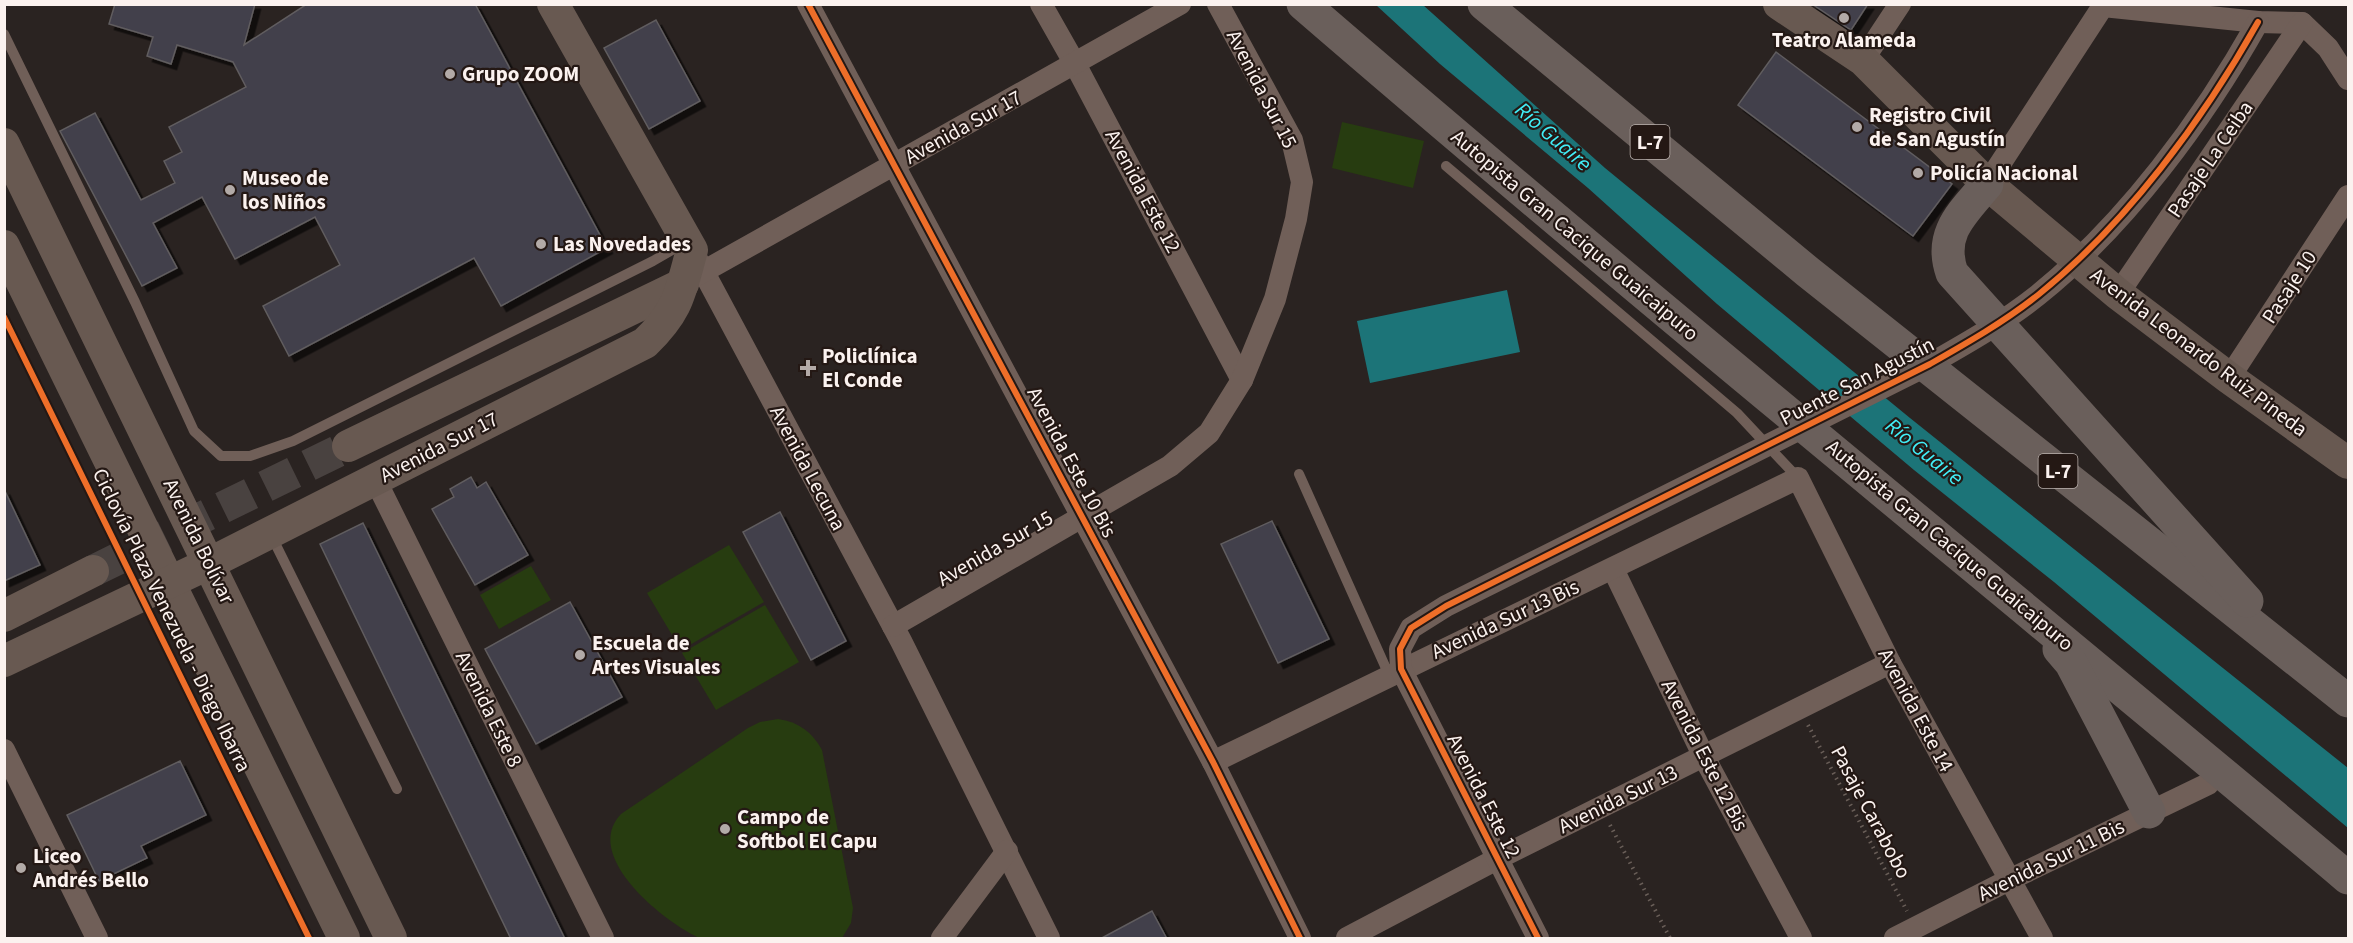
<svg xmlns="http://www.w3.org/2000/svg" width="2353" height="943" viewBox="0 0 2353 943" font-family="'Source Sans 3',sans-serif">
	<defs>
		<filter id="shadow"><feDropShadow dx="5.5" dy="5.5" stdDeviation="0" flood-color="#0009"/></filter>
	</defs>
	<rect width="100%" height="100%" fill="#2a2321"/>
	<g fill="#273c10">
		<polygon points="1342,122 1424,141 1413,188 1332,168"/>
		<polygon points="729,545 764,602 681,650 647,593"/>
		<polygon points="531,566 551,600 499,629 480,595"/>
		<polygon points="765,605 799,662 716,710 682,653"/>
		<path d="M778 719C799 722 812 732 822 750L853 908 851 923 842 938H699C664 922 581 856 621 814L748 728 760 722Z"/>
	</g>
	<g fill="#1c7478">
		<polygon points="1376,5 1423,5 1605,168 1910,418 2348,768 2348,828 2054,582 1914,470 1717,304 1588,188 1440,64"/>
		<polygon points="1507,290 1520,352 1370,383 1357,321"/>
	</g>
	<g fill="#423f4b" stroke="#605d5f" stroke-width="1.5" filter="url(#shadow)">
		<polygon points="115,4 255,4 244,45 307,4 475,4 607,248 501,306 474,258 289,356 263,306 340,265 315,217 235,259 202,197 153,223 177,268 142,286 60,131 95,113 141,200 175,183 164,161 182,152 169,127 246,87 233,62 177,45 171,64 147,56 153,37 109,24"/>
		<polygon points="1812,4 1868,4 1851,30"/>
		<polygon points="656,20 700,101 649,129 604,48"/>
		<polygon points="1776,52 1952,184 1913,236 1738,105"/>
		<polygon points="471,477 477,488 486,482 528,555 475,585 432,509 454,497 450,489"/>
		<polygon points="4,489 40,565 4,581"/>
		<polygon points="780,512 846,641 811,660 743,532"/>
		<polygon points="1272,521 1329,639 1278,663 1221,544"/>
		<polygon points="363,523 565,939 511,939 320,544"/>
		<polygon points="570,602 622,697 536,744 485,649"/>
		<polygon points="180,761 206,815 141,846 147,858 99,881 67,815"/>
		<polygon points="1152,911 1167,939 1100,939"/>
	</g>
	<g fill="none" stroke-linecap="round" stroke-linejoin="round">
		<polyline stroke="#494240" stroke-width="32" stroke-dasharray="32 16" stroke-linecap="butt" points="93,571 348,446"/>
		<g stroke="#695e58" stroke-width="4" stroke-dasharray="1.5 4.5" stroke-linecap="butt">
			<polyline points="1808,725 1907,911"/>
			<polyline points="1610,825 1670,938"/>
		</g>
		<g stroke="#705f58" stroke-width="10">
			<polyline points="4,34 135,302 194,431 221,456 250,456 293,441 653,261 684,243"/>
			<polyline points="1446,166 1737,413 1798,478"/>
			<polyline points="1299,474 1389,675"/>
			<polyline points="271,535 397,789"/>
		</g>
		<g stroke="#705f58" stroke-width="22">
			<polyline points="808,4 1213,762 1300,938"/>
			<polyline points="1041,4 1075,64 1242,380"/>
			<polyline points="1863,60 1900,4"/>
			<polyline points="1987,184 2103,6 2258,22 2302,23 2328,48 2348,79"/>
			<polyline points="692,250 901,641 1049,938"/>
			<polyline points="692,278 1180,4"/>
			<polyline points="2118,294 2302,23"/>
			<polyline points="2229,378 2348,196"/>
			<polyline points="375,479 603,938"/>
			<polyline points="1613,569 1704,757 1801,938"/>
			<polyline points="893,626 1170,466 1209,433 1242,380 1275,299 1296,219 1302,182 1292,140 1218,4"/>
			<polyline points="4,750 97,938"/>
			<polyline points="1213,762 1798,478 1890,663 2042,938"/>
			<polyline points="942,938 1007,851"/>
			<polyline points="1347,938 1497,859 1890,663"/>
			<path d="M1538 938 1401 669 1400 649 1411 628 1446 606 1930 364C1967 343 2004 322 2038 295 2126 224 2203 120 2258 22"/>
			<polyline points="1895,938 2009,880 2208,784"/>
		</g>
		<g stroke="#685951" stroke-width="32">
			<polyline points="1779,4 1863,60 1987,184 2118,294 2229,378 2348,463"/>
			<polyline points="4,144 391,938"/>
			<polyline points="4,246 344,938"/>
			<polyline points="348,446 683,284"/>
			<polyline points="4,616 93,571"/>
			<path d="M4 661 210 563 645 343C679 310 680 293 692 250L553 4"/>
		</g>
		<g stroke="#6a5f5b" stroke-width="33">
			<path d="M1303 4C1647 301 2000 586 2348 878"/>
			<polyline points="1484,4 1808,272 2348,701"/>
			<path d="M1987 184C1963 213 1938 233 1952 273L2247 601"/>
			<polyline points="2059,649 2071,663 2149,812"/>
		</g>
		<defs>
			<g id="cycleway">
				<polyline points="808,4 1213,762 1300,938"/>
				<polyline points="4,317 309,938"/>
				<path d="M1538 938 1401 669 1400 649 1411 628 1446 606 1930 364C1967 343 2004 322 2038 295 2126 224 2203 120 2258 22"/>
			</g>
		</defs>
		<use href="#cycleway" stroke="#241814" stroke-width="10"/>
		<use href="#cycleway" stroke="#ee6e29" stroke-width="6"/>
	</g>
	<g fill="#b2aaa7" stroke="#241814" stroke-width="2">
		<circle cx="1844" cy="18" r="6"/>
		<circle cx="450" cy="74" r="6"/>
		<circle cx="1857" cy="127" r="6"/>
		<circle cx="1918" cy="173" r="6"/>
		<circle cx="230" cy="190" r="6"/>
		<circle cx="541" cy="244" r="6"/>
		<path d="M805 359h6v6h6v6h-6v6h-6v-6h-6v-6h6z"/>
		<circle cx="580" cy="655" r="6"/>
		<circle cx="725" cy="829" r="6"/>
		<circle cx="21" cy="868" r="6"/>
	</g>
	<g text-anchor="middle" stroke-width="4.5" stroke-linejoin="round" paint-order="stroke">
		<g fill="#241814" stroke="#bab1ad" stroke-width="1.5">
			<rect x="1630.5" y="125" width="39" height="34" rx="4.5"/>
			<rect x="2038.5" y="454" width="39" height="34" rx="4.5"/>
		</g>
		<g font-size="20" font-weight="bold" fill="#fbf2ef">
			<text x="1650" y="149">L-7</text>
			<text x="2058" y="478">L-7</text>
		</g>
		<g font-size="21" font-weight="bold" fill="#fbf2ef" stroke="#241814" text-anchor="start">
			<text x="1844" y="47" text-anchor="middle">Teatro Alameda</text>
			<text x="462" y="81">Grupo ZOOM</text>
			<text x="1869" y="122">Registro Civil<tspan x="1869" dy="24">de San Agustín</tspan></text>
			<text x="1930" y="180">Policía Nacional</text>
			<text x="242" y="185">Museo de<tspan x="242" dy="24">los Niños</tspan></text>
			<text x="553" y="251">Las Novedades</text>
			<text x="822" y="363">Policlínica<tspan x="822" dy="24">El Conde</tspan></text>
			<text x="592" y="650">Escuela de<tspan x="592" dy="24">Artes Visuales</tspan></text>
			<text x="737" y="824">Campo de<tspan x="737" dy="24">Softbol El Capu</tspan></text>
			<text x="33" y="863">Liceo<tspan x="33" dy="24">Andrés Bello</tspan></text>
		</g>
		<g font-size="21" fill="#fbf2ef" stroke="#241814">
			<text transform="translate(1262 89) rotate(63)" y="7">Avenida Sur 15</text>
			<text transform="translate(963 127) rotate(-29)" y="7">Avenida Sur 17</text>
			<text transform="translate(2210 159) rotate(-56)" y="7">Pasaje La Ceiba</text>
			<text transform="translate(1143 191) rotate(62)" y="7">Avenida Este 12</text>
			<text transform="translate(1575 235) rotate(40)" y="7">Autopista Gran Cacique Guaicaipuro</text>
			<text transform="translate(2289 287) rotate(-57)" y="7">Pasaje 10</text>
			<text transform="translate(2199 352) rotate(37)" y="7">Avenida Leonardo Ruiz Pineda</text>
			<text transform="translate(1857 381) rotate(-27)" y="7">Puente San Agustín</text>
			<text transform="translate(439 447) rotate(-27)" y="7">Avenida Sur 17</text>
			<text transform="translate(1072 462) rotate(62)" y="7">Avenida Este 10 Bis</text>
			<text transform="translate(808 468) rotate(62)" y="7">Avenida Lecuna</text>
			<text transform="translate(199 541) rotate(64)" y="7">Avenida Bolívar</text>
			<text transform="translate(1950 545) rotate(40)" y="7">Autopista Gran Cacique Guaicaipuro</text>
			<text transform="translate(995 548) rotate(-30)" y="7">Avenida Sur 15</text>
			<text transform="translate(1505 619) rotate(-25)" y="7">Avenida Sur 13 Bis</text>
			<text transform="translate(172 620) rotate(64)" y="7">Ciclovía Plaza Venezuela - Diego Ibarra</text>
			<text transform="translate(489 709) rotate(64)" y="7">Avenida Este 8</text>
			<text transform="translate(1916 710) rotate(62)" y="7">Avenida Este 14</text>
			<text transform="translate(1705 755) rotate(63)" y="7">Avenida Este 12 Bis</text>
			<text transform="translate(1484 796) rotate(63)" y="7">Avenida Este 12</text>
			<text transform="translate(1618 799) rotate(-26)" y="7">Avenida Sur 13</text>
			<text transform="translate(1871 812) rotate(62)" y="7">Pasaje Carabobo</text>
			<text transform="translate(2051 860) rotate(-26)" y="7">Avenida Sur 11 Bis</text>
		</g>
		<g font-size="22" font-style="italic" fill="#41eef7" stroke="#241814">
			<text transform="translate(1554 136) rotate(41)" y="8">Río Guaire</text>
			<text transform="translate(1925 451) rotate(39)" y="8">Río Guaire</text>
		</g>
	</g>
	<rect width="2353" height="943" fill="none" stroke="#fbf2ef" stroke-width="12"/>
</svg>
